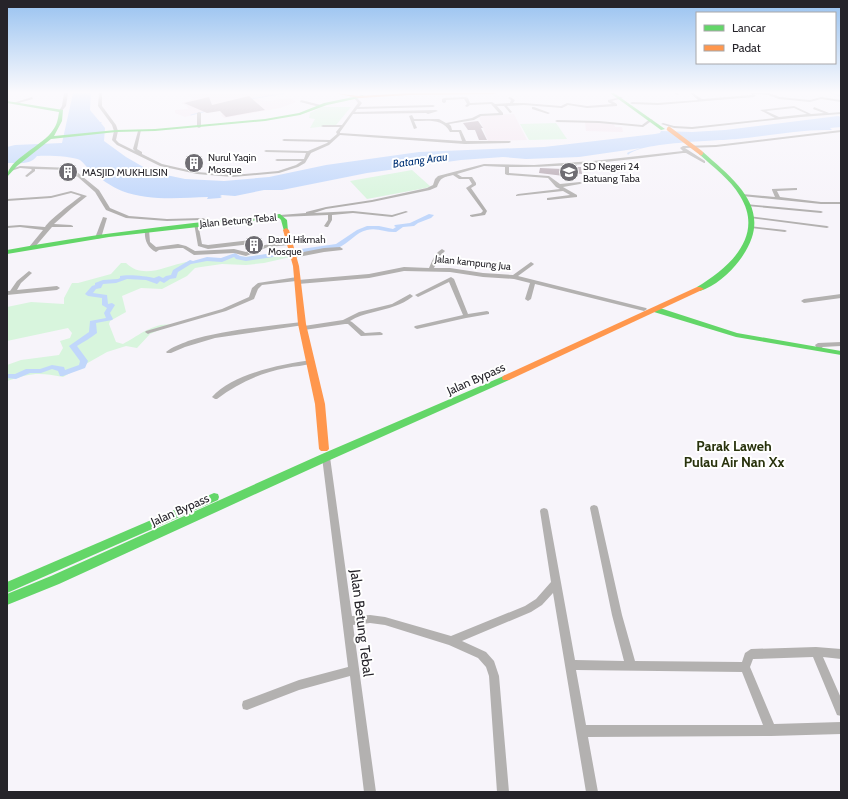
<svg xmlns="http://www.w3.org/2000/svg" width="848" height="799" viewBox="0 0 848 799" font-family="Cabin,sans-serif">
	<rect width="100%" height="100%" fill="#f7f4fa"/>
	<g fill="#f4e6ef">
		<polygon points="186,93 282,93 255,99 267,101 290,98 296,102 280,108 224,118 221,115 223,114 217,108 185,117 175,113 175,110 188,109 187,106 181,103 191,100 192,98"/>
		<polygon points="514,114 527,140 488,141 478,115"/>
		<polygon points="585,122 614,124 615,127 622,127 623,132 586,131"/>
	</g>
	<g fill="#d8f5dd">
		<polygon points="322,107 351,107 336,125 310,128 315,119 309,118 310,113"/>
		<polygon points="556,123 567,139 529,140 520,124"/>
		<polygon points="412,170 431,187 367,199 350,181"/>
		<path d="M295 251V256L264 263 246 265 222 264 201 267 195 268 187 276 162 289 141 288 122 296 126 312 110 321 109 324 116 342 123 344C137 337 154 322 171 325L150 334 137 348 126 346 107 352 63 377C39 372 30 373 7 381V365L21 360 59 355 63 348 60 341 70 338 72 333 68 328 7 341V307L31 302 64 304V298L72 283H78L111 274 121 263H126C143 280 166 266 186 262 199 260 213 260 227 258L231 255 245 257Z"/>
	</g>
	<path fill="#c1d7fb" d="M73 93H91L90 110 100 122H102L101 123 105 128 104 141 126 157 152 172 185 179 224 181 269 177 326 165 419 152 544 147 655 134 660 133 661 131 692 132 725 130 838 116 841 117V127L830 128 832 130C800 129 769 136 737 139 715 141 640 142 628 155L627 153 629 152 641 148 579 157 526 159 503 157 461 160 367 173 282 190H264L235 196 222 195 220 196 222 197 220 198 207 199 208 197C180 198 148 201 122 191 112 187 99 178 91 171 87 168 84 163 80 160 73 156 46 155 37 156 31 165 18 163 7 163V147L15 145 62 143Z"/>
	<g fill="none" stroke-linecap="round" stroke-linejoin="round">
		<g stroke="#c1d7fb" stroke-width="1">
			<polyline points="831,93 841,96"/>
			<polyline points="251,99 286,93"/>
			<polyline points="191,115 207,111"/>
		</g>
		<path fill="#c1d7fb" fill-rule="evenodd" d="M429 214 434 215 431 218 418 223 414 226 403 227 396 232C387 233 377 227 367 230 356 232 349 244 337 248L246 261 236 259 234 257 222 262 207 261 191 264 178 272 176 278 170 279 164 283 160 281 157 284 146 280 127 279 116 283 103 284 101 288 96 289 93 293 107 295 108 304 112 303 115 305 110 313 113 319 112 320 96 323 97 333C91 338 83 342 77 346L88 361 85 368 63 376H60L58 371 52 369 41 373H30L16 379 7 378V374H15L26 369H40L52 365 64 367 65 370 79 365 80 361 69 346 89 332 90 321 106 318 104 313 107 308 102 305V298L88 296 85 294 92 286 95 285V283L103 280 118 279 120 278V276C127 274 147 276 154 278L159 276 163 278 166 276 171 275 173 270 190 260 193 261 207 257 221 258 235 253 240 256 246 257 336 244 357 230 367 226H379L393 229 396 227 394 226 395 225 410 223Z"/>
	</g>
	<g fill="#b6a8b1">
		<polygon points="249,96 265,110 226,117 220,111 207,113 184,103 209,97 212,105"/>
		<polygon points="478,121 483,128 481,128 487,140 479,140 475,130 468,130 463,123"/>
		<polygon points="563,167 581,167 582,174 572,173 572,176 564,176 539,173 540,168 563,169"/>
	</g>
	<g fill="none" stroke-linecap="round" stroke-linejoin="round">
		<g fill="#b3b1b0" fill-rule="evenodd">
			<polygon points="64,93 68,93 66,106 61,112 59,111 62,106"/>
			<path d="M99 93H102V106L116 125 118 131 116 140 119 143 135 151 133 149 138 131 141 130 137 149 142 152V154L162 164 197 172 233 175 278 171 296 165 302 161H277L275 160 277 159H304L306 153 266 152 264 151 266 150 308 151 327 143 328 142 284 141 282 140 284 139 330 140 337 134 336 132 340 127H323L321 126 323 125H342L358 103 354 98 356 97 362 103 359 107 433 105 435 106 433 107 357 109 355 112 436 110 438 111 428 114 426 113 353 114 340 132V133L462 141 459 132H450C443 118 428 121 414 121L417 128 414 129 409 116 412 115 414 119H439L446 123 472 118 480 114 499 113 491 104 470 105 467 107 465 106 467 104 464 99 446 100V102L444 103 442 102V99L444 98 465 97 468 98 470 103 492 102 495 104 510 103 511 100 508 98 510 97 515 100 513 103H524L561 106 567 103 587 106 612 104 608 102V100L621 97 623 98 612 101 617 104V106L587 108 568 105 562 108 524 105 507 106 512 112 510 113 504 106H497L503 113V115L481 116 474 120 449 124 451 126 452 130H461L466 141H510L511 142 509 143 465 144 340 135 329 145 311 153 305 163 298 167 279 173 233 177 197 174 160 166 117 145 112 140 114 131 112 125 98 106Z"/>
			<polygon points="674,93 678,93 679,94 677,95"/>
			<polygon points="690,93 693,93 702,99 752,95 750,93 769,93 780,97 810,100 821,97 841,100 841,102 821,99 810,102 779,99 768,95 754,94 756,96 754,97 658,105 632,104 630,103 632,102 658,103 698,100"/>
			<polygon points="32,97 33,99 15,104 13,103"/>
			<polygon points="301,100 321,105 322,106 320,107 300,102"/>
			<path d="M794 106 811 114 824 113 813 109 814 107 829 113 841 112V114L801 117 692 129 674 128 661 124 663 123 674 126 692 127 775 118 760 110ZM794 108 807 114 779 117 766 111Z"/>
			<polygon points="532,107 534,107 550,113 548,114 532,109"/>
			<polygon points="199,112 201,113 201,127 199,128 197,127 197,113"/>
			<polygon points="650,119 653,120 643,127 599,123 557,122 555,121 557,120 599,121 642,125"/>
			<path d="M841 130V132L716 147 685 148 705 161V163H704L686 153H683C625 160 567 168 509 167V173L549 176 560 184 580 182 582 183 580 184 563 187 577 195V197L549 200H547V198L570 195 563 191 516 196V195L518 194 560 189 556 187 548 178 507 175 505 174V167L484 166 457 174 462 177H472L476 183V185L471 188 487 211 485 215 472 217 470 216V215L481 213 483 211 466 188 472 184 469 179H459L453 175C442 178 441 177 437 187L430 190 372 202 326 209 314 213 353 211 392 215 406 211 408 212 392 217 353 213 332 215V220L328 227H326L324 226 328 220V215L280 217 278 216 280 215 306 213V212L326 207 372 200 427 188 433 185 435 179 438 176 484 164 534 165 593 161 683 151 680 148 683 146 716 145Z"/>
			<polygon points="20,166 72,168 99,190 110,208 129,216 167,219 203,218 211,222 209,223 202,220 167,221 126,218 106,210 95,192 70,170 35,169 35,171 27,177 25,176 32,170 31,169 20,168 11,171 9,170"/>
			<polygon points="795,188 797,188 797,190 777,191 780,197 821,202 841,202 841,204 821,204 742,196 740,195 742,194 775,197 772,190 772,189"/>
			<path d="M71 191 87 196 72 208 54 224 71 225 73 226V227H52L34 248 32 249 29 247 43 230 20 227 7 228V226L20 225 45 227C49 220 73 202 81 196L71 193 51 198 7 201V199L51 196Z"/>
			<polygon points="745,204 821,211 823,212 821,213 747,206 745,206"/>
			<polygon points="748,216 827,226 829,227 827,228 750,218 748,217"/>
			<polygon points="103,217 107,218 101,238 96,239 95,238"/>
			<polygon points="194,223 198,224 202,244 208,245 251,240 254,242 251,244 208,249 198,246"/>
			<polygon points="749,226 785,230 787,231 785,232 751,228 749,227"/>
			<path d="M145 229 149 230 150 242 156 247 178 244 186 246 195 251 234 249 246 252 265 245 289 241 292 243 289 245 268 247 246 256 234 253 194 255 183 248H178L159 250 156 252C147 248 144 239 145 229Z"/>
			<polygon points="340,247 343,249 342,250 324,252 293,258 290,256 293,254 324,248"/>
			<path d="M442 249 445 251 439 257 434 268H450L483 273 513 275 531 262 534 264 533 265 518 276 646 308 647 309 644 311 535 284 531 299 528 301 525 299 530 283 514 279 483 277 450 272 404 271 369 278 298 284 295 282 296 281 262 285 258 289 254 299 226 311 150 333 148 334 145 332 146 331 222 309 249 297 252 288 258 283 297 277 300 279 298 280 369 274 404 267 429 268C432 261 435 253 442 249Z"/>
			<polygon points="29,271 32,273 21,283 17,290 57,286 60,288 57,290 7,295 7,291 10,291 17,281"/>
			<polygon points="451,277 454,279 468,314 487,311 489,312 489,314 466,318 417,329 415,328 414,327 415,326 463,315 449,282 420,296 418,297 415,295"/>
			<path d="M410 294 413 296 412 297C407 301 401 304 395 306 380 312 364 312 350 321L352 322 365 333 380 332 382 333 383 334 382 335 361 336 348 324H345L304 330 301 328 304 326 343 320 359 312 392 304Z"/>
			<polygon points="841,294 841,298 804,303 801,301 804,299"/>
			<path d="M302 322 304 323 305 324 304 325 215 338 185 347 171 353H167L166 352C172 347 181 344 188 341 225 329 264 327 302 322Z"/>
			<polygon points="841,342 841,346 822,347 823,349 820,351 818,350 815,345 818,343"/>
			<path d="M311 360 313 361 314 362 313 363C304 366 295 366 286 368 260 373 238 383 217 399H215L212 397C232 374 282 364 311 360Z"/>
			<path d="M326 454 329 455 330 457 352 616 370 615 385 617 451 636 525 606 536 599 551 582 540 511 541 509 544 508 547 509 548 511 575 660 624 661 612 615 590 508 591 506 594 505 597 506 598 508 622 615 635 661 742 662 745 653 751 649 816 647 841 649V659L823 657 841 698V716L837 715 813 657 753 659 750 667 774 724 841 722V734L771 736 588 737 598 792H586L553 593 542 605 531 612 462 641 486 652 494 661 499 676 509 792H497L489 676 486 667 478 658 449 645 385 625 370 623 353 625 376 792H364L350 676 299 690 247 710 243 709 242 705 243 701 299 680 348 667 322 457 323 455ZM576 670 742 672 763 725H586Z"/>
		</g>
		<g fill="#63d668" fill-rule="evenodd">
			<polygon points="610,93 614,93 665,129 661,130"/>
			<path d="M363 95 364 97 327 105 300 115 265 121 155 131 116 132 51 139 17 166 7 177C7 160 44 145 53 130 57 125 58 119 59 112L7 103V101L63 110 62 121 54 136 116 130 155 129 265 119 299 113 324 103Z"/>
			<path d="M699 152H703C739 184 776 212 739 261 730 273 714 287 700 291H697V287C729 268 765 236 740 196 730 179 713 167 699 154Z"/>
			<path d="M280 214 287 220 288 231H284L281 220 279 218 109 237 7 254V250C97 233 189 223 280 214Z"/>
			<polygon points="654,308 660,308 737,333 841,351 841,355 736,337 654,312"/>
			<polygon points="506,375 509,376 510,378 509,380 330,460 59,584 7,605 7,594 51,576 322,454"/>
			<polygon points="214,493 218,494 219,497 218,500 7,593 7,582"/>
		</g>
		<g fill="#ff974d" fill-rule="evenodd">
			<polygon points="334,93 359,96 409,93 496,93 494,94 409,95 359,98"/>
			<polygon points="286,228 289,230 299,266 306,324 325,404 329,449 327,451 321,451 319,449 315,404 298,324 293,266 283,230"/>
			<polygon points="697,287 700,287 704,289 509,380 503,380 502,378 503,376"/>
		</g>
		<polyline stroke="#ff974d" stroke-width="4.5" points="669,129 701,153"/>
	</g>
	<linearGradient id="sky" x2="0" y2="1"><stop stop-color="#98c2f0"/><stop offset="0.45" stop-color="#fbfafd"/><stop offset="1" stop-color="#fbfafd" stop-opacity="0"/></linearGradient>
	<rect width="848" height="205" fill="url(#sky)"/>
	<defs>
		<symbol id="building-disc" viewBox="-11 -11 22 22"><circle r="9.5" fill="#6f6d73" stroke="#fff"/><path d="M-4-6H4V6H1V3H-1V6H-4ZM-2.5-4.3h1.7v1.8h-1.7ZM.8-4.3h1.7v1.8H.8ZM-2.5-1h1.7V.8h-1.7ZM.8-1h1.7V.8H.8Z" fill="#fff"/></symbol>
		<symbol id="school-disc" viewBox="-11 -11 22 22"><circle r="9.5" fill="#6f6d73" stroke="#fff"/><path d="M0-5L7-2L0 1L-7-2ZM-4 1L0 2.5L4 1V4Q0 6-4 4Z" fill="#fff"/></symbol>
	</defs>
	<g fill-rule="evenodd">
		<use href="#building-disc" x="183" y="152" width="22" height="22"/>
		<use href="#building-disc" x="57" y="161" width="22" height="22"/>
		<use href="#school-disc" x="558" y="161" width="22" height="22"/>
		<use href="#building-disc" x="243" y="234" width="22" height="22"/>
	</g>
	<g text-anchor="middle" stroke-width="4" stroke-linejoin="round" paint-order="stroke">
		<g font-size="10" fill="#26242a" stroke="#fff" text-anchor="start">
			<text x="208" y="161">Nurul Yaqin<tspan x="208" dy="12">Mosque</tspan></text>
			<text x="583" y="170">SD Negeri 24<tspan x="583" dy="12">Batuang Taba</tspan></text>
			<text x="82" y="176">MASJID MUKHLISIN</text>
			<text x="268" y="243">Darul Hikmah<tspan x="268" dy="12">Mosque</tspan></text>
		</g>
		<g font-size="10" fill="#26242a" stroke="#fff">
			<text transform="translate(238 220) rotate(-5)" y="4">Jalan Betung Tebal</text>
			<text transform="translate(473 262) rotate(6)" y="4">Jalan kampung Jua</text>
		</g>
		<g font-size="11" font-style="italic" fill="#037" stroke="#fff">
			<text transform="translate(420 160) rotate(-8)" y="4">Batang Arau</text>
		</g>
		<g font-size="12" fill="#26242a" stroke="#fff">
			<text transform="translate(476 379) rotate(-24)" y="4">Jalan Bypass</text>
			<text transform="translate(180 510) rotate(-24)" y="4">Jalan Bypass</text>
		</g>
		<g font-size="14" font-weight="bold" fill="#29330d" stroke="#fff">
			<text x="734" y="451">Parak Laweh<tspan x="734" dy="16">Pulau Air Nan Xx</tspan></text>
		</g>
		<g font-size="14" fill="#26242a" stroke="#fff">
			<text transform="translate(362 623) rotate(83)" y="5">Jalan Betung Tebal</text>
		</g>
	</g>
	<rect width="848" height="799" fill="none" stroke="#26242a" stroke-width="16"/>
	<rect x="696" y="12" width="140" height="52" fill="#ffffff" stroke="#a8a7aa"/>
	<rect x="704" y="25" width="20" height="6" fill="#63d668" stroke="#a8a7aa"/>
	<text x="732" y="32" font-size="12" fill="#26242a">Lancar</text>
	<rect x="704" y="45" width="20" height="6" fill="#ff974d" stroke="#a8a7aa"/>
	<text x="732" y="52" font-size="12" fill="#26242a">Padat</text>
</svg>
